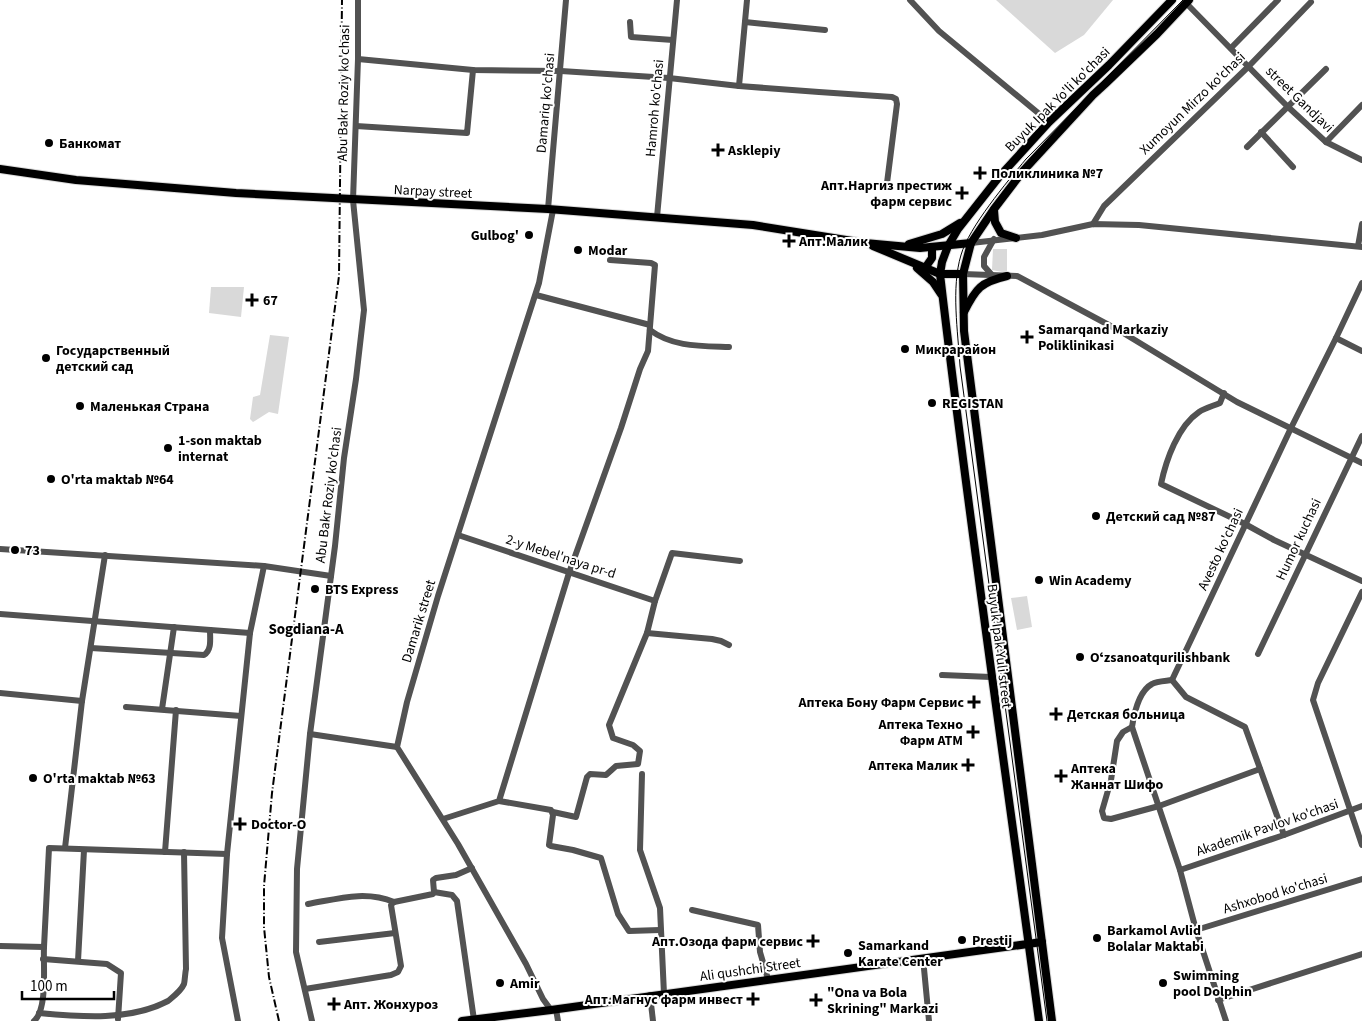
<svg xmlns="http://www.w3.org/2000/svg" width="1362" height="1021" viewBox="0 0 1362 1021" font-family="'Source Sans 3',sans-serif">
	<rect width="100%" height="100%" fill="#fff"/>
	<g fill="#d9d9d9">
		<polygon points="996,0 1113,0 1084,35 1055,53"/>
		<polygon points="993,249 1007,249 1007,273 992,270"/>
		<polygon points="211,287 244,287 241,317 209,313"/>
		<polygon points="270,335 289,337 278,414 269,412 253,422 250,419 253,397 260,395"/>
		<polygon points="1027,596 1032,627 1017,630 1011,598"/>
	</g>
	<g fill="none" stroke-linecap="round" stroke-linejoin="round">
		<defs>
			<g id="major">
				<polyline points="0,169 76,180 236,193 548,209 753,225 865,243 920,248 971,243"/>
				<polyline points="994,210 995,222 1001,233 1016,238"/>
				<polyline points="909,244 942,234 960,223"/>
				<polyline points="873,246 940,274 963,274"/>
				<polyline points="917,268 933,282 941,294"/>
				<polyline points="925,268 932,258 932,247"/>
				<path d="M964 312C976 288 981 282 1007 276"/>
				<polyline points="462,1021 551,1010 1042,942"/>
				<path d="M1039 1021C1006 772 969 523 940 274L942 262 948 246 958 229 999 177 1049 122 1109 65 1172 0"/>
				<polyline points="1052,1021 964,331 963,274 971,243 994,209 1023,171 1093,95 1105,84 1157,34 1189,0"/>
			</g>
		</defs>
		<use href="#major" stroke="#dbdbdb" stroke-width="10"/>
		<g stroke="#525252" stroke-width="6">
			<polyline points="910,0 939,31 1049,122"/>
			<polyline points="1186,3 1287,106 1326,142 1362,160"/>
			<polyline points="630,22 631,37 673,40"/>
			<polyline points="745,22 825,30"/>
			<polyline points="1231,48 1278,0"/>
			<polyline points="358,59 473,70 561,71 669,78 739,86 819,92 892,97 896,99 897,104 887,183"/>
			<polyline points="739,86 747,0"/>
			<polyline points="356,126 467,133 473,70"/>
			<polyline points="1261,132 1293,167"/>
			<polyline points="1326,142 1362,105"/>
			<polyline points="1247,147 1326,69"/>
			<polyline points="548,209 566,0"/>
			<polyline points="657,217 677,0"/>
			<polyline points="1093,224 1104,206 1249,66 1311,2"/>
			<polyline points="971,243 1042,235 1093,224 1139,225 1362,247"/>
			<polyline points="1358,246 1362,224"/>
			<polyline points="963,274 1017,276 1120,331 1237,402 1362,463"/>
			<polyline points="992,275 984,266 984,257 994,239"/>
			<polyline points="536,295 650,325"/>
			<path d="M650 330C672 347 701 346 729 347"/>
			<polyline points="1336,338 1362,351"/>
			<path d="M1224 393 1220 403C1213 406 1205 408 1199 412 1178 426 1166 460 1161 484L1245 524 1274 540 1362 581"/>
			<polyline points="458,535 655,601"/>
			<polyline points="0,549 264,566 331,576"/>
			<polyline points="1362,592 1318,683 1313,700 1362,845"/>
			<polyline points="0,614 250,633"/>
			<polyline points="647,633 712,639 721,641 729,645"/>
			<path d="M91 648 204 655C212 650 210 639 210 630"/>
			<polyline points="1258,654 1362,436"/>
			<polyline points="942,675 991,677"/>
			<polyline points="1172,680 1291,428 1336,338 1362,283"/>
			<path d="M1172 680C1166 681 1157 681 1152 684 1139 691 1134 714 1132 727L1180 870 1196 930 1226 1021"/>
			<polyline points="1172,680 1186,697 1245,727 1284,835"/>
			<polyline points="0,693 82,701"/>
			<polyline points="126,707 241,716"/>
			<polyline points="162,709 174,627"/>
			<polyline points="1132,727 1123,732 1117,741 1111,780 1102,811 1104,818 1111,819 1159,806 1260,769"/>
			<polyline points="310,734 397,747"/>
			<polyline points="642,774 640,850 660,908 664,994"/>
			<polyline points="499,801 551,810 553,815 549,845 551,846 573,850 601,858 618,914 629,931 660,930"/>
			<polyline points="553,812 576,817 587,777 590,774 606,775 616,766 638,764 640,751 633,745 613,738 609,725 647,633 655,601 672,553 740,561"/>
			<polyline points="443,819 499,801 569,573 621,428 640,369 648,351 655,265 651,263 610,260"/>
			<polyline points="65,848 82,701 105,555"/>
			<polyline points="165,852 176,710"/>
			<polyline points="1180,870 1284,835 1362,806"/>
			<polyline points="434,892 452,895 457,901 474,1020"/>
			<path d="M308 904C337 899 365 890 394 902"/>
			<polyline points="692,910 758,925 760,952 768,979"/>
			<polyline points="1196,930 1362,879"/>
			<polyline points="319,942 395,933"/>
			<polyline points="0,946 44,947 49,848 227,854"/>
			<polyline points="923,958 929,1021"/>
			<polyline points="43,959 107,964 121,973 118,1019"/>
			<polyline points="78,961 84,850"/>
			<polyline points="305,989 391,975 398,972 401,966 391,905 394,902 433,894 434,892 433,880 436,878 456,875 472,868"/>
			<polyline points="650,995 653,1021"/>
			<polyline points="1218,1000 1362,954"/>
			<polyline points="556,1009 558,1021"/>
			<polyline points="551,1010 543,999 526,964 458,844 397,747 407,702 438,596 539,283 553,210"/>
			<path d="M39 1013C82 1017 130 1021 168 1001 174 996 181 991 184 984 185 980 185 973 186 969L184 852"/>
			<path d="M34 1021C48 1009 43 965 44 947"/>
			<polyline points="238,1021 222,938 227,854 250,633 264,566"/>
			<polyline points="312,1021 296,952 297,869 310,734 335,546 344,458 356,379 364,310 353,200 358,59 358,0"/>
		</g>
		<use href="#major" stroke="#000" stroke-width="8"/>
		<path stroke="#000" stroke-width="1" d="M1047 1021 960 366C958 332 951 288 961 255 969 227 1007 182 1026 159L1183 0"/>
		<polyline stroke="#000" stroke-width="2" stroke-dasharray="8 2.5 1 2.5" stroke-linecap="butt" points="279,1021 269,977 264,927 264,886 272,793 339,276 342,0"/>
	</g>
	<g fill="#000" stroke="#fff" stroke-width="2">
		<circle cx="49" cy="143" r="5"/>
		<path d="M715.5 142.5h5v5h5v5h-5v5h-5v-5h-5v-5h5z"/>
		<path d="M977.5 165.5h5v5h5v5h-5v5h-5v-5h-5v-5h5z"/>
		<path d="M959.5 185.5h5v5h5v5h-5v5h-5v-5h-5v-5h5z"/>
		<circle cx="529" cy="235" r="5"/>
		<path d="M786.5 233.5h5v5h5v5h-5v5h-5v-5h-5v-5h5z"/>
		<circle cx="578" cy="250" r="5"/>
		<path d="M249.5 292.5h5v5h5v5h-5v5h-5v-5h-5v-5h5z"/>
		<path d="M1024.5 329.5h5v5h5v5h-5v5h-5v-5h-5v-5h5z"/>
		<circle cx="905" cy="349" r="5"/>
		<circle cx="46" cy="358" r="5"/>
		<circle cx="932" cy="403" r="5"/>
		<circle cx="80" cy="406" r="5"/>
		<circle cx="168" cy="448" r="5"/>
		<circle cx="51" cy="479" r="5"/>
		<circle cx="1096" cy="516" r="5"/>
		<circle cx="15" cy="550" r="5"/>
		<circle cx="1039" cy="580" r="5"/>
		<circle cx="315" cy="589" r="5"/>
		<circle cx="1080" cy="657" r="5"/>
		<path d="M971.5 694.5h5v5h5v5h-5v5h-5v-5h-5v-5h5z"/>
		<path d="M1053.5 706.5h5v5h5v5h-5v5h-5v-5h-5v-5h5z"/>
		<path d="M970.5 724.5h5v5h5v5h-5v5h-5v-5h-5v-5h5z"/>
		<path d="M965.5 757.5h5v5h5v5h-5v5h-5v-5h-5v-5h5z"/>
		<path d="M1058.5 768.5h5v5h5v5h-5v5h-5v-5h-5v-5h5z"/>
		<circle cx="33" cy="778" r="5"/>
		<path d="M237.5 816.5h5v5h5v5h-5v5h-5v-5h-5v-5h5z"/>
		<circle cx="1097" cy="938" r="5"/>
		<circle cx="962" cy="940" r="5"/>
		<path d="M810.5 933.5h5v5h5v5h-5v5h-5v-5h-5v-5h5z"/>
		<circle cx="848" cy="953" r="5"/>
		<circle cx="500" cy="983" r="5"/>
		<circle cx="1163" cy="983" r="5"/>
		<path d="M750.5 991.5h5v5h5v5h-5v5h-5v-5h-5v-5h5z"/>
		<path d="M813.5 992.5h5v5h5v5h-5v5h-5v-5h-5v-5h5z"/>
		<path d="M331.5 996.5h5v5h5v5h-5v5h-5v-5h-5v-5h5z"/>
	</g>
	<g text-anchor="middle" stroke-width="4" stroke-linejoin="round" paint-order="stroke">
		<g font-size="14" fill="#000" stroke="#fff">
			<text transform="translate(343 93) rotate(-89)" y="5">Abu Bakr Roziy ko'chasi</text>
			<text transform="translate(1057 99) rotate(-45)" y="5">Buyuk Ipak Yo'li ko'chasi</text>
			<text transform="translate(1300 99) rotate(44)" y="5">street Gandjavi</text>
			<text transform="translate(545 103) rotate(-85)" y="5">Damariq ko'chasi</text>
			<text transform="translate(1192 103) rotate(-44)" y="5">Xumoyun Mirzo ko'chasi</text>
			<text transform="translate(654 108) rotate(-85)" y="5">Hamroh ko'chasi</text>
			<text transform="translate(433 191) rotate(3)" y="5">Narpay street</text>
			<text transform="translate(328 495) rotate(-83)" y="5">Abu Bakr Roziy ko'chasi</text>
			<text transform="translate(1298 539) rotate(-65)" y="5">Humor kuchasi</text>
			<text transform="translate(1220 549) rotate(-65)" y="5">Avesto ko'chasi</text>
			<text transform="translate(561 556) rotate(18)" y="5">2-y Mebel'naya pr-d</text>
			<text transform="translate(418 621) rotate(-73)" y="5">Damarik street</text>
			<text transform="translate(1000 646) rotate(83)" y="5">Buyuk Ipak Yuli street</text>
			<text transform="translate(1267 827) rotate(-19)" y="5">Akademik Pavlov ko'chasi</text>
			<text transform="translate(1275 893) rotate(-17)" y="5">Ashxobod ko'chasi</text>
			<text transform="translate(750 969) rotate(-8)" y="5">Ali qushchi Street</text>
		</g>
		<g font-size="14" font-weight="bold" fill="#000" stroke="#fff" text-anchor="start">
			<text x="59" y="148">Банкомат</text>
			<text x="728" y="155">Asklepiy</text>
			<text x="991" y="178">Поликлиника №7</text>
			<text x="952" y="190" text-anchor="end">Апт.Наргиз престиж<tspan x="952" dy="16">фарм сервис</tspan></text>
			<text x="519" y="240" text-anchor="end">Gulbog'</text>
			<text x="799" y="246">Апт.Малик</text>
			<text x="588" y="255">Modar</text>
			<text x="263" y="305">67</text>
			<text x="1038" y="334">Samarqand Markaziy<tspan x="1038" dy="16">Poliklinikasi</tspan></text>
			<text x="915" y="354">Микрарайон</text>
			<text x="56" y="355">Государственный<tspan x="56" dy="16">детский сад</tspan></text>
			<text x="942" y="408">REGISTAN</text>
			<text x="90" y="411">Маленькая Страна</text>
			<text x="178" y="445">1-son maktab<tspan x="178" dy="16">internat</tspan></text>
			<text x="61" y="484">O'rta maktab №64</text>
			<text x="1106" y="521">Детский сад №87</text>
			<text x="25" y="555">73</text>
			<text x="1049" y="585">Win Academy</text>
			<text x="325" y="594">BTS Express</text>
			<text x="1090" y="662">Oʻzsanoatqurilishbank</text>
			<text x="964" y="707" text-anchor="end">Аптека Бону Фарм Сервис</text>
			<text x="1067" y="719">Детская больница</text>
			<text x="963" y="729" text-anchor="end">Аптека Техно<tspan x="963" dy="16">Фарм АТМ</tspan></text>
			<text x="958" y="770" text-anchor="end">Аптека Малик</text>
			<text x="1071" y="773">Аптека<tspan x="1071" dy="16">Жаннат Шифо</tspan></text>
			<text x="43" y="783">O'rta maktab №63</text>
			<text x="251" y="829">Doctor-O</text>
			<text x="1107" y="935">Barkamol Avlid<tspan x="1107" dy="16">Bolalar Maktabi</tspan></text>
			<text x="972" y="945">Prestij</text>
			<text x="803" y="946" text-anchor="end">Апт.Озода фарм сервис</text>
			<text x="858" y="950">Samarkand<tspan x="858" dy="16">Karate Center</tspan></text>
			<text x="1173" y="980">Swimming<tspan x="1173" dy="16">pool Dolphin</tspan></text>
			<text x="510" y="988">Amir</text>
			<text x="827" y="997">"Ona va Bola<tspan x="827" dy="16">Skrining" Markazi</tspan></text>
			<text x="743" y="1004" text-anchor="end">Апт.Магнус фарм инвест</text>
			<text x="344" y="1009">Апт. Жонхуроз</text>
		</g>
		<g font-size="15" font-weight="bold" fill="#000" stroke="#fff">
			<text x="306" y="634">Sogdiana-А</text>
		</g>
	</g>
	<path d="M22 991v8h92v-8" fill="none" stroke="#000000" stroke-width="2.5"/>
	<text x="30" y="991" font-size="15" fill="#000000" stroke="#ffffff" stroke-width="4" paint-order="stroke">100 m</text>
</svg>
